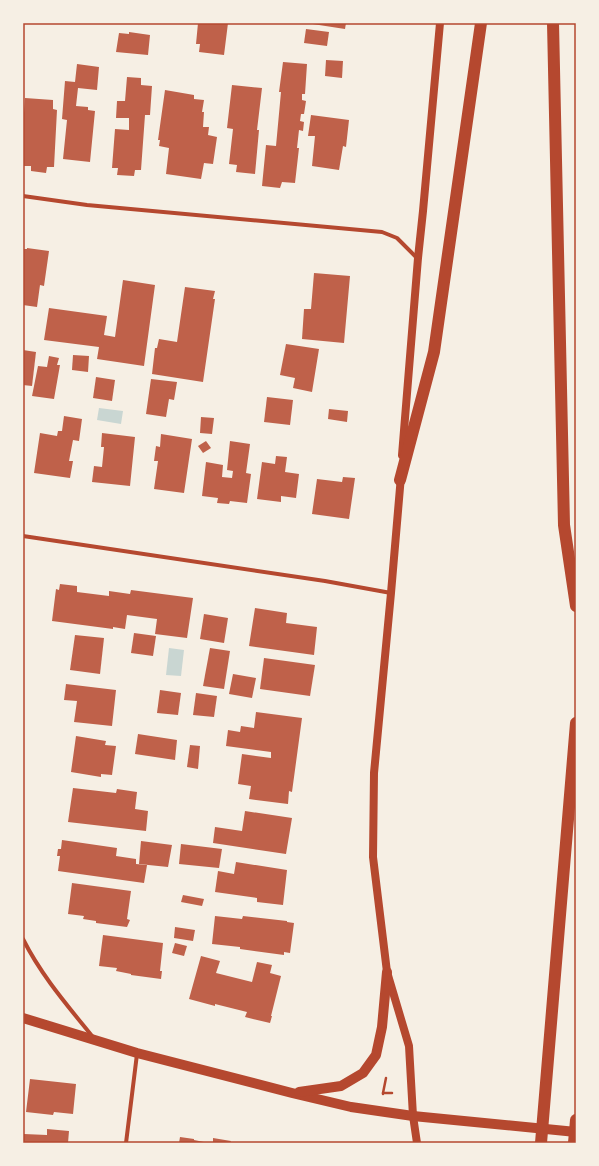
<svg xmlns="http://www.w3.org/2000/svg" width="599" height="1166" viewBox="0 0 599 1166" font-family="'IBM Plex Serif',serif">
	<rect width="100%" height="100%" fill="#f6efe4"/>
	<g fill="#c9d6d2">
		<polygon points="99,408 123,411 121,424 97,420"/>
		<polygon points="169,648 184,650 181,676 166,675"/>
	</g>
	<g fill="#bf614a">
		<polygon points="198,23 228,23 224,55 199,52 200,44 196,44"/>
		<polygon points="306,23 346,23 345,29"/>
		<polygon points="306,29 329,32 327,46 304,43"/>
		<polygon points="129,32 150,35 148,55 116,52 119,33 129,34"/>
		<polygon points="326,60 343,61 342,78 325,76"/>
		<polygon points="283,62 307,64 305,94 302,94 302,100 306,101 304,114 301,114 300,121 304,122 303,131 299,130 297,148 299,148 295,183 282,182 280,188 262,186 266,145 276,146 281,92 279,92"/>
		<polygon points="77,64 99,67 97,90 78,88 76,106 88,107 88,110 95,111 90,162 63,159 67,120 62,119 65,81 75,82"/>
		<polygon points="127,77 141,78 141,85 152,86 150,115 145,115 141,170 135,170 134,176 117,175 118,168 112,168 115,129 129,130 129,118 116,118 117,101 125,101"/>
		<polygon points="232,85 262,88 257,130 259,130 255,174 236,172 237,165 229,164 233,129 227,128"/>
		<polygon points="165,90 194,95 194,99 204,100 202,112 204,112 203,127 209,127 208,135 217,137 213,164 204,163 201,179 166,174 169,148 159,146 160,140 158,140"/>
		<polygon points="25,98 53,100 53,109 57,110 54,167 47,167 46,173 31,171 31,166 23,166 23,128"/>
		<polygon points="311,115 349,120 346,147 343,146 339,170 312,166 315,136 308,136"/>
		<polygon points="27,248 49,251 44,286 40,285 37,307 23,305 23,251 24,249 27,249"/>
		<polygon points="314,273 350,276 344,343 302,339 304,309 311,309"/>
		<polygon points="123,280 155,285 144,366 97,359 99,347 44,340 49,308 107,316 104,335 115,337"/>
		<polygon points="185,287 215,291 213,299 215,299 203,382 152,374 155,348 157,348 159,339 177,342"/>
		<polygon points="286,344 319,349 312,392 293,388 295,378 280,375"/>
		<polygon points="23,350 36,352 32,386 23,385"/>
		<polygon points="73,355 89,356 88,372 72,370"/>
		<polygon points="49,356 59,358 57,365 60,365 54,399 32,396 38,366 47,367"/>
		<polygon points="96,377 115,380 112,401 93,398"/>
		<polygon points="151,379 177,382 174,400 169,399 166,417 146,414"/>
		<polygon points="267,397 293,400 290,425 264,422"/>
		<polygon points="329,409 348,411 347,422 328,419"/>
		<polygon points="64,416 82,419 79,441 73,440 69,461 73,461 70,478 34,473 40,433 57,436 58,431 62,431"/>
		<polygon points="201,417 214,418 212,434 200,433"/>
		<polygon points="102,433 135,437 130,486 92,482 94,466 102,467 104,447 101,447"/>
		<polygon points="161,434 192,439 184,493 154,489 158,461 154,461 156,446 160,447"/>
		<polygon points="206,441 211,448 203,453 198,446"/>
		<polygon points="230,441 250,444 246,473 251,474 247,503 230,501 229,504 217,503 218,498 202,496 206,462 223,465 222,477 232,478 233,471 227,470"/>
		<polygon points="276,456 287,457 285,472 299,474 296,498 281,496 281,502 257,499 262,462 275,464"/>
		<polygon points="343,477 355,478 349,519 312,514 317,479 342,482"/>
		<polygon points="60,584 77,586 77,592 109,596 109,591 130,594 131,590 193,598 187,638 155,634 157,619 127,615 125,629 113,627 113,629 52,621 56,589 59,590"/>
		<polygon points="255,608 287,613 286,623 317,627 314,655 249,646"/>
		<polygon points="204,614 228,618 224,643 200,639"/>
		<polygon points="134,633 156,636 153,656 131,653"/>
		<polygon points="75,635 104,638 100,674 70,670"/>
		<polygon points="210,648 230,651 224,689 203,686"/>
		<polygon points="264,658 315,665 310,696 260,689"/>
		<polygon points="233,674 256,678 252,698 229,694"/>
		<polygon points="66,684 116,690 112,726 74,722 77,701 64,700"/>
		<polygon points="160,690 181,693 178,715 157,713"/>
		<polygon points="196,693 217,696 214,717 193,715"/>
		<polygon points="256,712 302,718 292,792 289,791 288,804 249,799 251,786 238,784 242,754 271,758 271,752 226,746 228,730 240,732 241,726 254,728"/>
		<polygon points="138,734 177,740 175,760 135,754"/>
		<polygon points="76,736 106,741 105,745 116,746 112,775 101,774 101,777 71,772"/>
		<polygon points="190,745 200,746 198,769 187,767"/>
		<polygon points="73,788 116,793 117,789 137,792 135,809 148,811 146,831 68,822"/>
		<polygon points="245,811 292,818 286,854 213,843 215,827 242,831"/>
		<polygon points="62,840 117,848 116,856 136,859 136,864 147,865 144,883 58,871 60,856 57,856 58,849 61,849"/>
		<polygon points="141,841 172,845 168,867 139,864"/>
		<polygon points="181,844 222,849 219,868 179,864"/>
		<polygon points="236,862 287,870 283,905 257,902 257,898 215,892 218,871 234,874"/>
		<polygon points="72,883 131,891 127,919 130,920 127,927 96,923 96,921 83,919 84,916 68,914"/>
		<polygon points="183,895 204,899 202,906 181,902"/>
		<polygon points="215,916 242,919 243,916 287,921 287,922 294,923 290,953 284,952 284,955 240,949 240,947 212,944"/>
		<polygon points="175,927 195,930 193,941 174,938"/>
		<polygon points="103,935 163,943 160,971 162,971 161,979 131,975 131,974 116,971 117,968 99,966"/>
		<polygon points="175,943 187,946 184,956 172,953"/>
		<polygon points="201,956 220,961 216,973 252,982 257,962 272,965 270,973 281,976 271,1016 272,1016 270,1023 245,1017 247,1012 215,1004 215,1006 189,999"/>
		<polygon points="30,1079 76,1084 73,1114 54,1112 53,1115 26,1112"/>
		<polygon points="47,1129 69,1131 68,1143 24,1143 24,1134 47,1135"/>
		<polygon points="180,1137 194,1139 194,1140 209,1143 179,1143"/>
		<polygon points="213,1138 231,1141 230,1143 213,1143"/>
	</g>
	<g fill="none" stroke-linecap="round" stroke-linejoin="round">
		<g stroke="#b5482f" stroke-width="2.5">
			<polyline points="383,1093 386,1078"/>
			<polyline points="383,1094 383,1093 392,1093"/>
		</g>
		<g stroke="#b5482f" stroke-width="4">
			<polyline points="23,196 87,205 382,232 397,238 417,258"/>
			<polyline points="23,536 325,581 391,593"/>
			<path d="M23 939C41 975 67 1005 92 1036"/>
			<polyline points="126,1143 137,1054"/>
		</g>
		<g stroke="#b5482f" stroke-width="8">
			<polyline points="402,455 418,258 423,211 440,23"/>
			<polyline points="401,476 391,593 374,773 373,857 387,972 409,1046 413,1116 417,1143"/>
		</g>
		<g stroke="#b5482f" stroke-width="10">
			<polyline points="23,1018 137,1053 292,1093 351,1107 413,1116 576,1132"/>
			<polyline points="299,1092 341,1086 363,1073 376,1055 382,1027 387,972"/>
		</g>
		<g stroke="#b5482f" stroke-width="12">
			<polyline points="553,23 564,525 576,606"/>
			<polyline points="400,480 434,352 481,23"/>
			<polyline points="541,1143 576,723"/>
			<polyline points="574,1143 576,1120"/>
		</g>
	</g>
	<rect width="599" height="1166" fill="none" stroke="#f6efe4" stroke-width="48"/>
	<rect x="24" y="24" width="551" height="1118" fill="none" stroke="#b5482f" stroke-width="1.5"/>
</svg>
